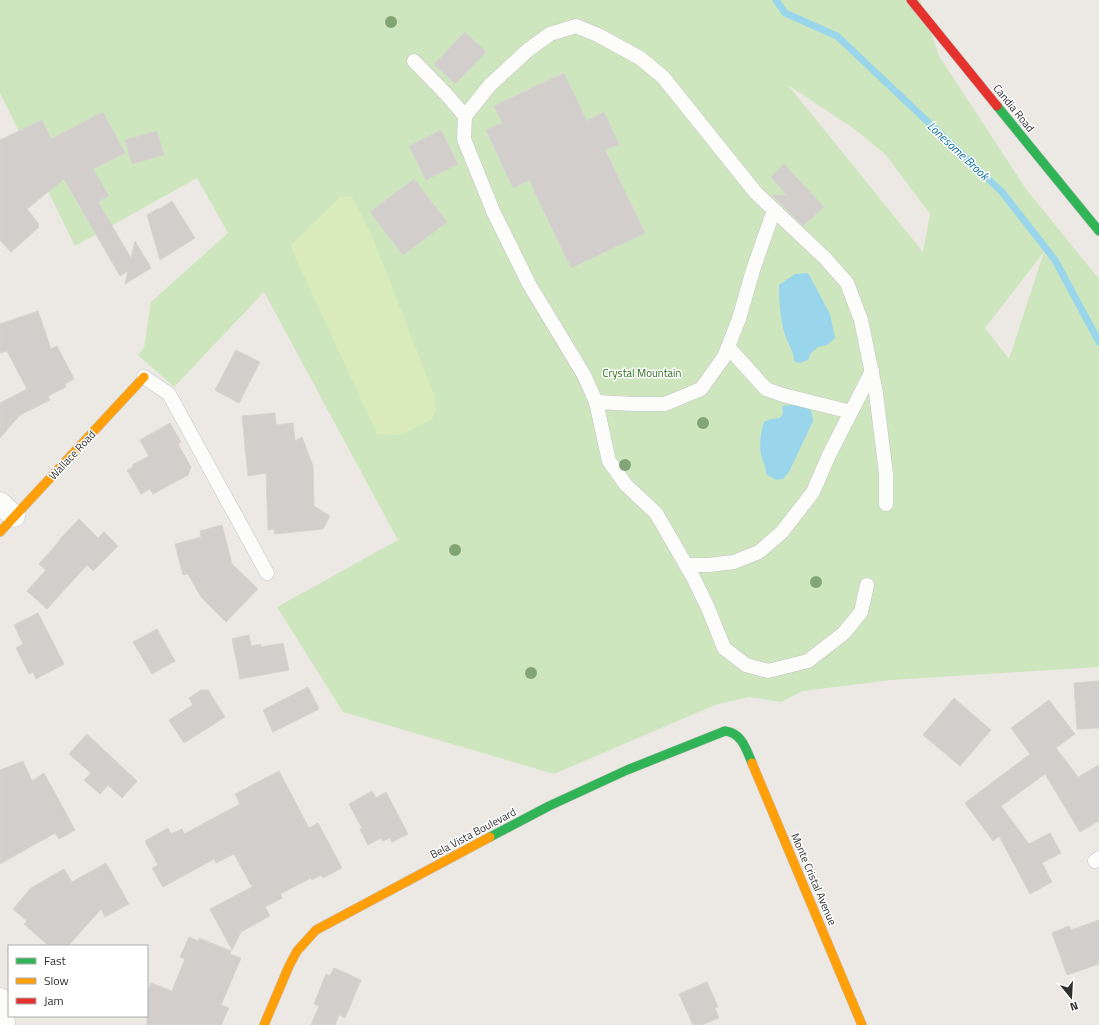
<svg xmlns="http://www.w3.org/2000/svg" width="1099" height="1025" viewBox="0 0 1099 1025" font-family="'Titillium Web',sans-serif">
	<rect width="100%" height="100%" fill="#ece8e4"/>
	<path fill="#cee6be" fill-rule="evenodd" d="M0 0H920L939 56 1026 189 1099 279V667L891 680 803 691 781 702 749 697 715 705 554 774 343 712 277 607 398 540 264 292 174 387 138 355 144 348 151 302 228 233 197 178 75 246 0 93ZM788 85 853 128 885 154 930 214 923 252ZM1044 252 1009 359 985 328Z"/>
	<polygon fill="#d9eabb" points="341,196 352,197 369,229 434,394 436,411 432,419 401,435 377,434 295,257 291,245"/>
	<g fill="#99d6ec">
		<path d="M808 273 830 314 835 338 827 345 818 347 811 353 808 360 799 363 794 361C794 351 788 344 785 335 780 318 779 302 779 285L795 274Z"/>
		<path d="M799 404C810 408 812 409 813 421L789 472 783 479 776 480 766 474C766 466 763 462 761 455 759 445 761 431 764 422L771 419 780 418 783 413 782 406Z"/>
	</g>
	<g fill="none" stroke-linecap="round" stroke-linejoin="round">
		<polyline stroke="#99d6ec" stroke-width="7" points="776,0 785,13 837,36 1002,192 1055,260 1099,342"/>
	</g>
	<g fill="#d1cecb" stroke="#d7d4d0">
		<polygon points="465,32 486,52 455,84 434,64"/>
		<polygon points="564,73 587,121 604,112 619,144 605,150 645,233 571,268 529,180 513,188 486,130 502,123 494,106"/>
		<polygon points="103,112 125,153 93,169 109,196 98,202 131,258 135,241 151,268 125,284 128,271 120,276 64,179 27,209 39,224 38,226 39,227 11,252 0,240 0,140 42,120 51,139"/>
		<polygon points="441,130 458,164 426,180 409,146"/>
		<polygon points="157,131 164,155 132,164 125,140"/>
		<polygon points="784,164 824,207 803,226 772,195 787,195 771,177"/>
		<polygon points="414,179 447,222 403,255 370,212"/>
		<polygon points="172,201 195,238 160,260 147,215 157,209 160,209"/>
		<polygon points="38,311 51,349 57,346 74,379 65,384 66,387 48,396 50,400 20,415 0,438 0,403 27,389 7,351 0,353 0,324"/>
		<polygon points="236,350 260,362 239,403 215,390"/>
		<polygon points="275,413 276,425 293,423 295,441 302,437 313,466 314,506 330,516 323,529 275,534 274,529 268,530 266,473 248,476 242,416"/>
		<polygon points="170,423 181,442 178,444 191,467 188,475 153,494 150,489 141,494 127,470 133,467 132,465 149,456 140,440"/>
		<polygon points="79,519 98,538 104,532 118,546 93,571 87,565 47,609 27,591 46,570 39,564 61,539 60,539"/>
		<polygon points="222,525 232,564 258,589 226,622 201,597 188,574 183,575 175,544 201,537 200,531"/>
		<polygon points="38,613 64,664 36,679 33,672 29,674 16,648 23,644 14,625"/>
		<polygon points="157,629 175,661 152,674 133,642"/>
		<polygon points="249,635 251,646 261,644 261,647 283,643 289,670 240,679 232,639"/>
		<polygon points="1099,681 1099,728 1077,729 1074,683"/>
		<polygon points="308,687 319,709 273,732 263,710"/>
		<polygon points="201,690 208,690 225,717 184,743 169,720 193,705 189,698"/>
		<polygon points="954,698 991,730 960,766 923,735"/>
		<polygon points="1049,700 1075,734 1056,748 1078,777 1099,765 1099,821 1080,832 1045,774 1001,806 1029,844 1050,833 1061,853 1042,863 1052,882 1030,894 999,836 993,841 965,803 1030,754 1011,728"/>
		<polygon points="87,734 137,781 122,798 108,785 100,794 84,780 91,773 69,754"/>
		<polygon points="23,761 32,781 44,773 75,830 59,839 55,833 0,864 0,770"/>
		<polygon points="279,771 309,828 318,823 342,868 323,878 321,875 312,880 311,878 280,894 282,898 265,907 270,916 241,932 232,950 210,909 252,887 234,854 216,863 214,859 163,887 152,868 158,865 145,841 168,828 171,834 182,829 184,834 240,804 235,794"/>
		<polygon points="372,791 376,798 386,792 408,834 392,842 390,838 383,841 381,838 368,845 360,829 362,828 349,804"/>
		<polygon points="106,863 129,904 105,917 101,909 68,946 49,946 24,924 27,921 13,909 31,888 64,869 72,882"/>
		<polygon points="1099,920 1099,964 1067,975 1052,933 1069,926 1071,930"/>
		<polygon points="189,937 198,941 199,938 231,951 230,954 241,958 221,1005 229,1008 221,1025 147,1025 147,993 151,983 172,991 185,959 180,957"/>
		<polygon points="334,968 361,980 345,1018 339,1015 335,1025 311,1025 319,1006 314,1004 326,974 330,976"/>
		<polygon points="707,982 718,1007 715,1008 719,1018 702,1025 693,1025 679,994"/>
	</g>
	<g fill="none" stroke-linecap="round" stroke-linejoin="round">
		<defs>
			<g id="lane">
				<polyline points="414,61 446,94 465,116"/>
				<polyline points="728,347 766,389 783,395 851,412"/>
				<polyline points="144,377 169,394 267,573"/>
				<polyline points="596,402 634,404 665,404 701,389 724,357 739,319 753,270 774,210"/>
				<polyline points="686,565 709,565 734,562 759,552 782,532 813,492 829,455 872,371"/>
				<polyline points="867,585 861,612 844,633 808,661 768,671 746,665 724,648 708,608 693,577 656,513 626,485 609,461 596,402 584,375 529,284 493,211 464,139 465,116 490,85 528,50 550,34 576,26 598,35 640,58 663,77 756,193 825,258 847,283 861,320 876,393 886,474 886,504"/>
				<polyline points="1095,861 1099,858"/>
			</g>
			<g id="street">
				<polyline points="0,503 14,516"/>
				<polyline points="0,999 2,1003 4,1025"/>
			</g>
			<g id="fast">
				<polyline points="997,106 1099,231"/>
				<path d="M490 837 549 806 627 770 725 731C742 733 746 749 752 763"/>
			</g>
			<g id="slow">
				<polyline points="0,532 144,377"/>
				<polyline points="752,763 862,1025"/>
				<polyline points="264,1025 289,966 297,951 316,930 490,837"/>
			</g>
			<polyline id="jam" points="911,0 997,106"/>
		</defs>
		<use href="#lane" stroke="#c5c4c5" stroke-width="15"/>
		<use href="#street" stroke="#c5c4c5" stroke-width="23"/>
		<use href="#fast" stroke="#c5c4c5" stroke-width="10"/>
		<use href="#slow" stroke="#c5c4c5" stroke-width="10"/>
		<use href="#jam" stroke="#c5c4c5" stroke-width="10"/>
		<use href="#lane" stroke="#fcfcfb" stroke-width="14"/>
		<use href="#street" stroke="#fcfcfb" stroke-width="22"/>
		<use href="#fast" stroke="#30b455" stroke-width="9"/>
		<use href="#slow" stroke="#ff9f0a" stroke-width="9"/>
		<use href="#jam" stroke="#e5322d" stroke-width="9"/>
	</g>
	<g fill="#82a575">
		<circle cx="391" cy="22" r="6"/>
		<circle cx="703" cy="423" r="6"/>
		<circle cx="625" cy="465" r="6"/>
		<circle cx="455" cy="550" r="6"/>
		<circle cx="816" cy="582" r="6"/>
		<circle cx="531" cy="673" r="6"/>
	</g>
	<g text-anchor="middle" stroke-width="3" stroke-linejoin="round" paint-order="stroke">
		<g font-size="11" fill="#2e2e2e" stroke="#fff">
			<text transform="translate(1014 108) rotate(51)" y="4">Candia Road</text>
			<text transform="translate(72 455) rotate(-47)" y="4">Wallace Road</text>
			<text transform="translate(473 833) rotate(-28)" y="4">Bela Vista Boulevard</text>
			<text transform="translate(814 879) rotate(67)" y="4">Monte Cristal Avenue</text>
		</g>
		<g font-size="11" fill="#2c6e1b" stroke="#fff">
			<text x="642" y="377">Crystal Mountain</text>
		</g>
		<g font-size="12" font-style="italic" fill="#0d6fa3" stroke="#fff">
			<text transform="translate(958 151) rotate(43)" y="4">Lonesome Brook</text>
		</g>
	</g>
	<rect x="8" y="945" width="140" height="72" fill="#ffffff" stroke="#ababab"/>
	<rect x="16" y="958" width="20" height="6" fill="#30b455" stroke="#ababab"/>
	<text x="44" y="965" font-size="12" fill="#2e2e2e">Fast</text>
	<rect x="16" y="978" width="20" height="6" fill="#ff9f0a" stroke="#ababab"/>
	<text x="44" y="985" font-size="12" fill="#2e2e2e">Slow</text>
	<rect x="16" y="998" width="20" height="6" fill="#e5322d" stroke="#ababab"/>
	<text x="44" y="1005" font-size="12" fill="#2e2e2e">Jam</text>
	<g transform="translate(1071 997) rotate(162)" stroke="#ffffff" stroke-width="3" paint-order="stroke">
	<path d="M0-3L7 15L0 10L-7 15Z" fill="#2e2e2e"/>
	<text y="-6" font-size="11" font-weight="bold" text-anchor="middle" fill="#2e2e2e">N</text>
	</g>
</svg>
